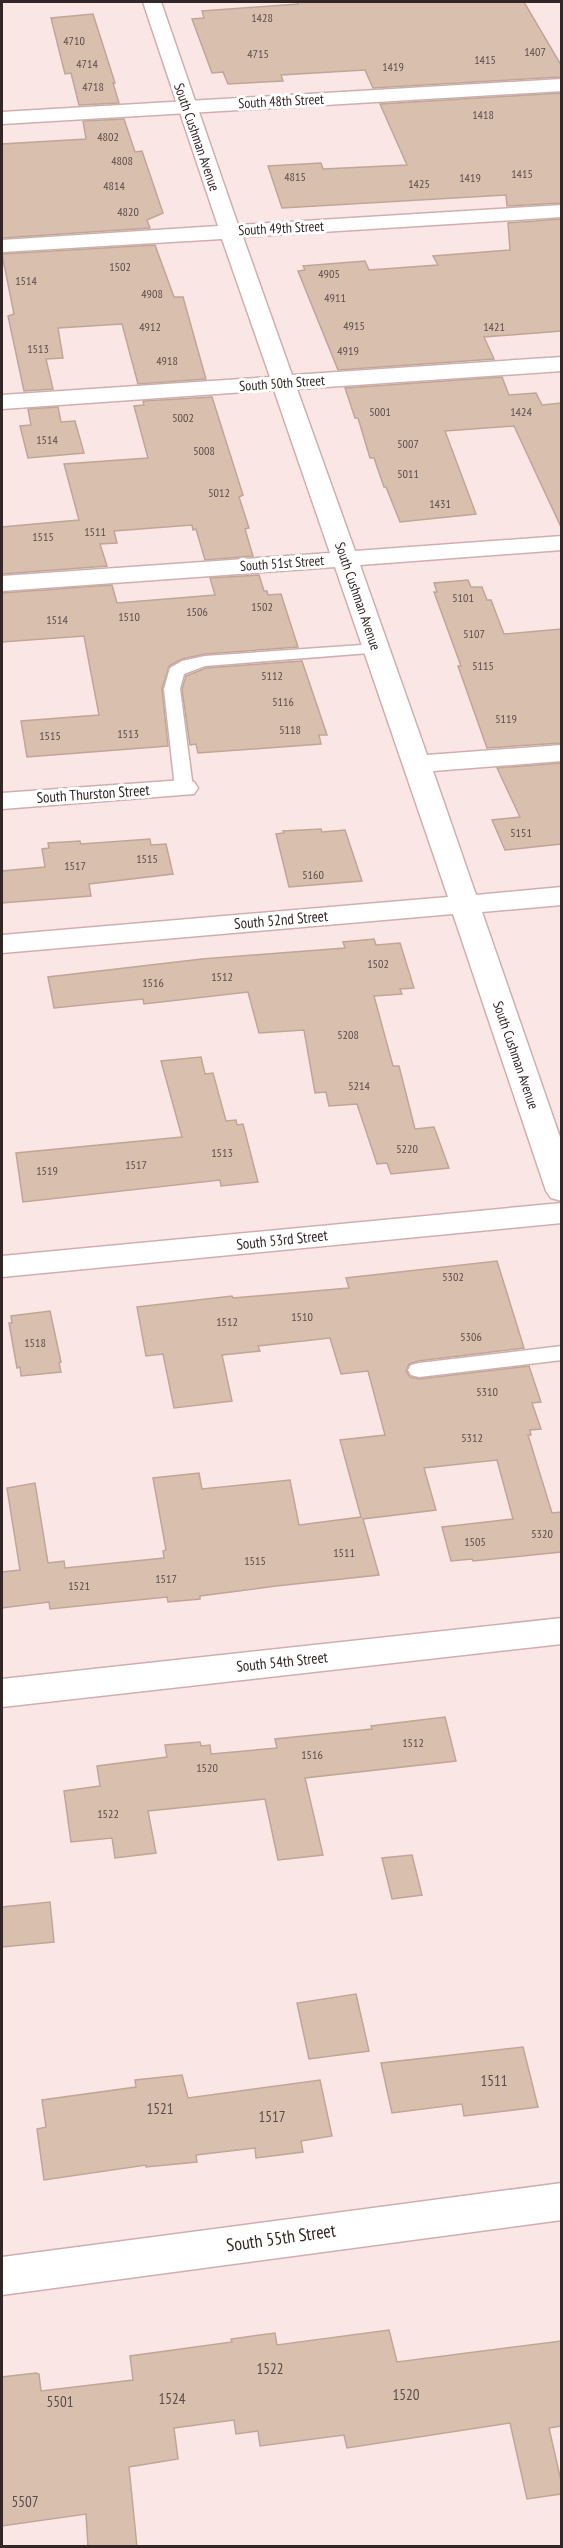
<svg xmlns="http://www.w3.org/2000/svg" width="563" height="2548" viewBox="0 0 563 2548" font-family="'PT Sans Narrow',sans-serif">
	<rect width="100%" height="100%" fill="#fbe6e6"/>
	<g fill="#d9bfae" stroke="#c0a696" stroke-width="1.5">
		<polygon points="297,2 524,2 561,65 561,77 373,88 365,70 281,75 283,81 228,84 223,72 212,73 192,19 204,18 202,11 298,4"/>
		<polygon points="93,14 115,83 113,83 119,103 79,105 71,73 65,74 51,18"/>
		<polygon points="561,93 561,203 507,206 506,195 282,208 268,166 321,163 323,169 407,165 380,104"/>
		<polygon points="124,119 135,152 142,151 163,213 147,220 150,228 2,238 2,144 86,139 83,121"/>
		<polygon points="561,219 561,331 484,337 494,359 338,370 298,271 305,270 303,266 365,261 369,270 438,265 433,256 510,250 508,223"/>
		<polygon points="155,245 174,297 183,297 206,379 138,384 122,324 58,328 63,358 46,359 53,389 24,391 8,316 14,314 2,254"/>
		<polygon points="502,377 509,395 536,393 542,405 561,403 561,527 514,426 445,431 476,514 400,522 386,487 384,487 374,458 370,458 358,418 355,418 345,388"/>
		<polygon points="212,397 243,495 239,497 249,528 245,529 253,556 205,560 196,529 193,530 192,525 114,531 117,543 100,544 107,566 2,574 2,527 79,520 64,464 148,458 134,406 144,405 143,401"/>
		<polygon points="58,407 61,422 75,421 84,453 28,458 20,426 31,425 28,409"/>
		<polygon points="259,575 264,591 267,591 268,595 281,594 298,647 205,654 182,659 169,666 162,689 168,746 27,757 21,721 99,715 84,636 2,642 2,593 112,585 117,603 129,602 215,595 210,578"/>
		<polygon points="468,580 471,587 482,587 487,600 491,600 504,634 561,629 561,743 487,748 458,666 461,666 434,592 437,592 434,583"/>
		<polygon points="302,661 327,735 319,735 321,744 198,753 196,744 190,745 182,689 186,676 206,668"/>
		<polygon points="561,763 561,844 505,850 492,820 520,817 497,768"/>
		<polygon points="321,829 322,832 345,830 362,881 289,887 276,834 284,833 283,831"/>
		<polygon points="150,839 151,845 166,844 173,874 89,884 91,896 2,903 2,871 45,867 42,849 49,848 48,843 80,841 81,844"/>
		<polygon points="374,939 376,945 400,943 414,988 400,989 402,994 374,996 393,1066 399,1066 415,1129 434,1127 449,1168 391,1174 387,1163 377,1164 357,1104 329,1106 326,1092 315,1093 304,1030 259,1033 248,992 144,1004 143,999 54,1008 48,977 202,959 345,948 343,942"/>
		<polygon points="201,1057 205,1074 213,1073 226,1121 236,1120 237,1125 243,1124 258,1182 221,1186 220,1180 23,1202 16,1153 182,1137 161,1061"/>
		<polygon points="497,1261 524,1348 418,1361 409,1364 406,1371 410,1377 419,1379 529,1366 541,1402 532,1403 541,1429 530,1430 531,1435 528,1435 552,1513 561,1512 561,1552 473,1561 472,1559 451,1561 442,1527 513,1519 497,1460 424,1468 436,1510 363,1519 379,1575 276,1586 200,1596 200,1599 168,1602 167,1597 50,1609 49,1602 2,1608 2,1572 20,1570 7,1488 35,1483 48,1563 64,1561 65,1568 164,1558 163,1551 166,1550 153,1478 199,1473 202,1489 290,1480 299,1525 361,1517 340,1440 385,1435 368,1371 341,1374 330,1338 258,1346 260,1351 222,1355 232,1401 174,1408 163,1354 146,1356 137,1307 232,1296 233,1298 349,1288 346,1278"/>
		<polygon points="50,1311 61,1362 59,1363 61,1372 21,1376 20,1367 17,1368 9,1323 12,1323 11,1316"/>
		<polygon points="445,1717 456,1761 305,1778 323,1855 278,1860 265,1799 148,1811 156,1853 115,1858 112,1838 71,1842 64,1791 100,1786 97,1766 167,1757 165,1745 200,1742 201,1746 210,1745 211,1754 277,1748 275,1739 372,1729 371,1726"/>
		<polygon points="412,1855 422,1895 392,1899 382,1858"/>
		<polygon points="50,1902 54,1942 2,1947 2,1907"/>
		<polygon points="356,1994 369,2051 309,2059 297,2003"/>
		<polygon points="523,2047 538,2107 464,2116 462,2104 392,2113 381,2063"/>
		<polygon points="182,2075 188,2098 320,2080 332,2136 301,2141 303,2152 256,2158 255,2148 196,2155 197,2162 146,2167 146,2165 44,2180 37,2129 46,2127 42,2100 136,2087 135,2080"/>
		<polygon points="389,2330 397,2362 561,2341 561,2426 549,2428 561,2481 561,2494 527,2499 510,2423 347,2448 344,2435 260,2446 258,2431 236,2434 234,2420 174,2428 178,2459 129,2467 137,2547 88,2547 86,2514 2,2526 2,2377 36,2373 39,2374 41,2391 133,2380 130,2356 232,2342 231,2339 275,2333 277,2345"/>
	</g>
	<g fill="none" stroke-linecap="round" stroke-linejoin="round">
		<defs>
			<g id="service">
				<polygon points="376,644 384,649 382,652 205,666 184,674 180,689 193,788 190,792 178,792 175,788 164,689 170,668 182,661 205,656"/>
				<polygon points="562,1346 562,1360 419,1377 411,1375 408,1370 411,1365 419,1363"/>
			</g>
			<g id="minor">
				<polygon points="143,2 161,2 238,225 562,205 562,217 243,237 292,375 562,357 562,371 297,389 355,551 562,536 562,550 360,565 427,755 562,745 562,761 433,771 476,895 562,887 562,905 482,912 562,1143 562,1201 551,1198 546,1191 453,914 2,953 2,935 448,897 335,567 2,591 2,576 330,553 274,390 2,409 2,395 270,377 222,239 2,252 2,240 218,226"/>
				<polygon points="184,780 194,782 198,788 194,794 2,809 2,793"/>
				<polygon points="562,1203 562,1223 2,1277 2,1256"/>
				<polygon points="562,1618 562,1644 2,1707 2,1679"/>
				<polygon points="562,2183 562,2220 2,2295 2,2257"/>
			</g>
			<polygon id="secondary" points="562,79 562,91 2,124 2,112"/>
		</defs>
		<use href="#service" stroke="#cfafae" stroke-width="3"/>
		<use href="#minor" stroke="#cfafae" stroke-width="3"/>
		<use href="#secondary" stroke="#cfafae" stroke-width="3"/>
		<use href="#service" fill="#fff" fill-rule="evenodd"/>
		<use href="#minor" fill="#fff" fill-rule="evenodd"/>
		<use href="#secondary" fill="#fff" fill-rule="evenodd"/>
	</g>
	<g text-anchor="middle" stroke-width="6" stroke-linejoin="round" paint-order="stroke">
		<g font-size="12" fill="#5c4c48">
			<text x="262" y="22">1428</text>
			<text x="74" y="45">4710</text>
			<text x="535" y="56">1407</text>
			<text x="258" y="58">4715</text>
			<text x="485" y="64">1415</text>
			<text x="87" y="68">4714</text>
			<text x="393" y="71">1419</text>
			<text x="93" y="91">4718</text>
			<text x="483" y="119">1418</text>
			<text x="108" y="141">4802</text>
			<text x="122" y="165">4808</text>
			<text x="522" y="178">1415</text>
			<text x="295" y="181">4815</text>
			<text x="470" y="182">1419</text>
			<text x="419" y="188">1425</text>
			<text x="114" y="190">4814</text>
			<text x="128" y="216">4820</text>
			<text x="120" y="271">1502</text>
			<text x="329" y="278">4905</text>
			<text x="26" y="285">1514</text>
			<text x="152" y="298">4908</text>
			<text x="335" y="302">4911</text>
			<text x="354" y="330">4915</text>
			<text x="150" y="331">4912</text>
			<text x="494" y="331">1421</text>
			<text x="38" y="353">1513</text>
			<text x="348" y="355">4919</text>
			<text x="167" y="365">4918</text>
			<text x="380" y="416">5001</text>
			<text x="521" y="416">1424</text>
			<text x="183" y="422">5002</text>
			<text x="47" y="444">1514</text>
			<text x="408" y="448">5007</text>
			<text x="204" y="455">5008</text>
			<text x="408" y="478">5011</text>
			<text x="219" y="497">5012</text>
			<text x="440" y="508">1431</text>
			<text x="95" y="536">1511</text>
			<text x="43" y="541">1515</text>
			<text x="463" y="602">5101</text>
			<text x="262" y="611">1502</text>
			<text x="197" y="616">1506</text>
			<text x="129" y="621">1510</text>
			<text x="57" y="624">1514</text>
			<text x="474" y="638">5107</text>
			<text x="483" y="670">5115</text>
			<text x="272" y="680">5112</text>
			<text x="283" y="706">5116</text>
			<text x="506" y="723">5119</text>
			<text x="290" y="734">5118</text>
			<text x="128" y="738">1513</text>
			<text x="50" y="740">1515</text>
			<text x="521" y="837">5151</text>
			<text x="147" y="863">1515</text>
			<text x="75" y="870">1517</text>
			<text x="313" y="879">5160</text>
			<text x="378" y="968">1502</text>
			<text x="222" y="981">1512</text>
			<text x="153" y="987">1516</text>
			<text x="348" y="1039">5208</text>
			<text x="359" y="1090">5214</text>
			<text x="407" y="1153">5220</text>
			<text x="222" y="1157">1513</text>
			<text x="136" y="1169">1517</text>
			<text x="47" y="1175">1519</text>
			<text x="453" y="1281">5302</text>
			<text x="302" y="1321">1510</text>
			<text x="227" y="1326">1512</text>
			<text x="471" y="1341">5306</text>
			<text x="35" y="1347">1518</text>
			<text x="487" y="1396">5310</text>
			<text x="472" y="1442">5312</text>
			<text x="542" y="1538">5320</text>
			<text x="475" y="1546">1505</text>
			<text x="344" y="1557">1511</text>
			<text x="255" y="1565">1515</text>
			<text x="166" y="1583">1517</text>
			<text x="79" y="1590">1521</text>
			<text x="413" y="1747">1512</text>
			<text x="312" y="1759">1516</text>
			<text x="207" y="1772">1520</text>
			<text x="108" y="1818">1522</text>
		</g>
		<g font-size="14" fill="#322626" stroke="#fff">
			<text transform="translate(281 101) rotate(-3)" y="5">South 48th Street</text>
			<text transform="translate(197 137) rotate(71)" y="5">South Cushman Avenue</text>
			<text transform="translate(281 228) rotate(-3)" y="5">South 49th Street</text>
			<text transform="translate(282 383) rotate(-4)" y="5">South 50th Street</text>
			<text transform="translate(282 563) rotate(-4)" y="5">South 51st Street</text>
			<text transform="translate(358 596) rotate(71)" y="5">South Cushman Avenue</text>
			<text transform="translate(516 1055) rotate(71)" y="5">South Cushman Avenue</text>
		</g>
		<g font-size="15" fill="#322626" stroke="#fff">
			<text transform="translate(93 794) rotate(-4)" y="5">South Thurston Street</text>
			<text transform="translate(281 920) rotate(-5)" y="5">South 52nd Street</text>
			<text transform="translate(282 1240) rotate(-6)" y="5">South 53rd Street</text>
			<text transform="translate(282 1662) rotate(-6)" y="5">South 54th Street</text>
		</g>
		<g font-size="15" fill="#5c4c48">
			<text x="494" y="2086">1511</text>
			<text x="160" y="2114">1521</text>
			<text x="272" y="2122">1517</text>
			<text x="270" y="2374">1522</text>
			<text x="406" y="2400">1520</text>
			<text x="172" y="2404">1524</text>
			<text x="60" y="2407">5501</text>
			<text x="25" y="2507">5507</text>
		</g>
		<g font-size="18" fill="#322626" stroke="#fff">
			<text transform="translate(281 2238) rotate(-8)" y="6">South 55th Street</text>
		</g>
	</g>
	<rect width="563" height="2548" fill="none" stroke="#322626" stroke-width="6"/>
</svg>
